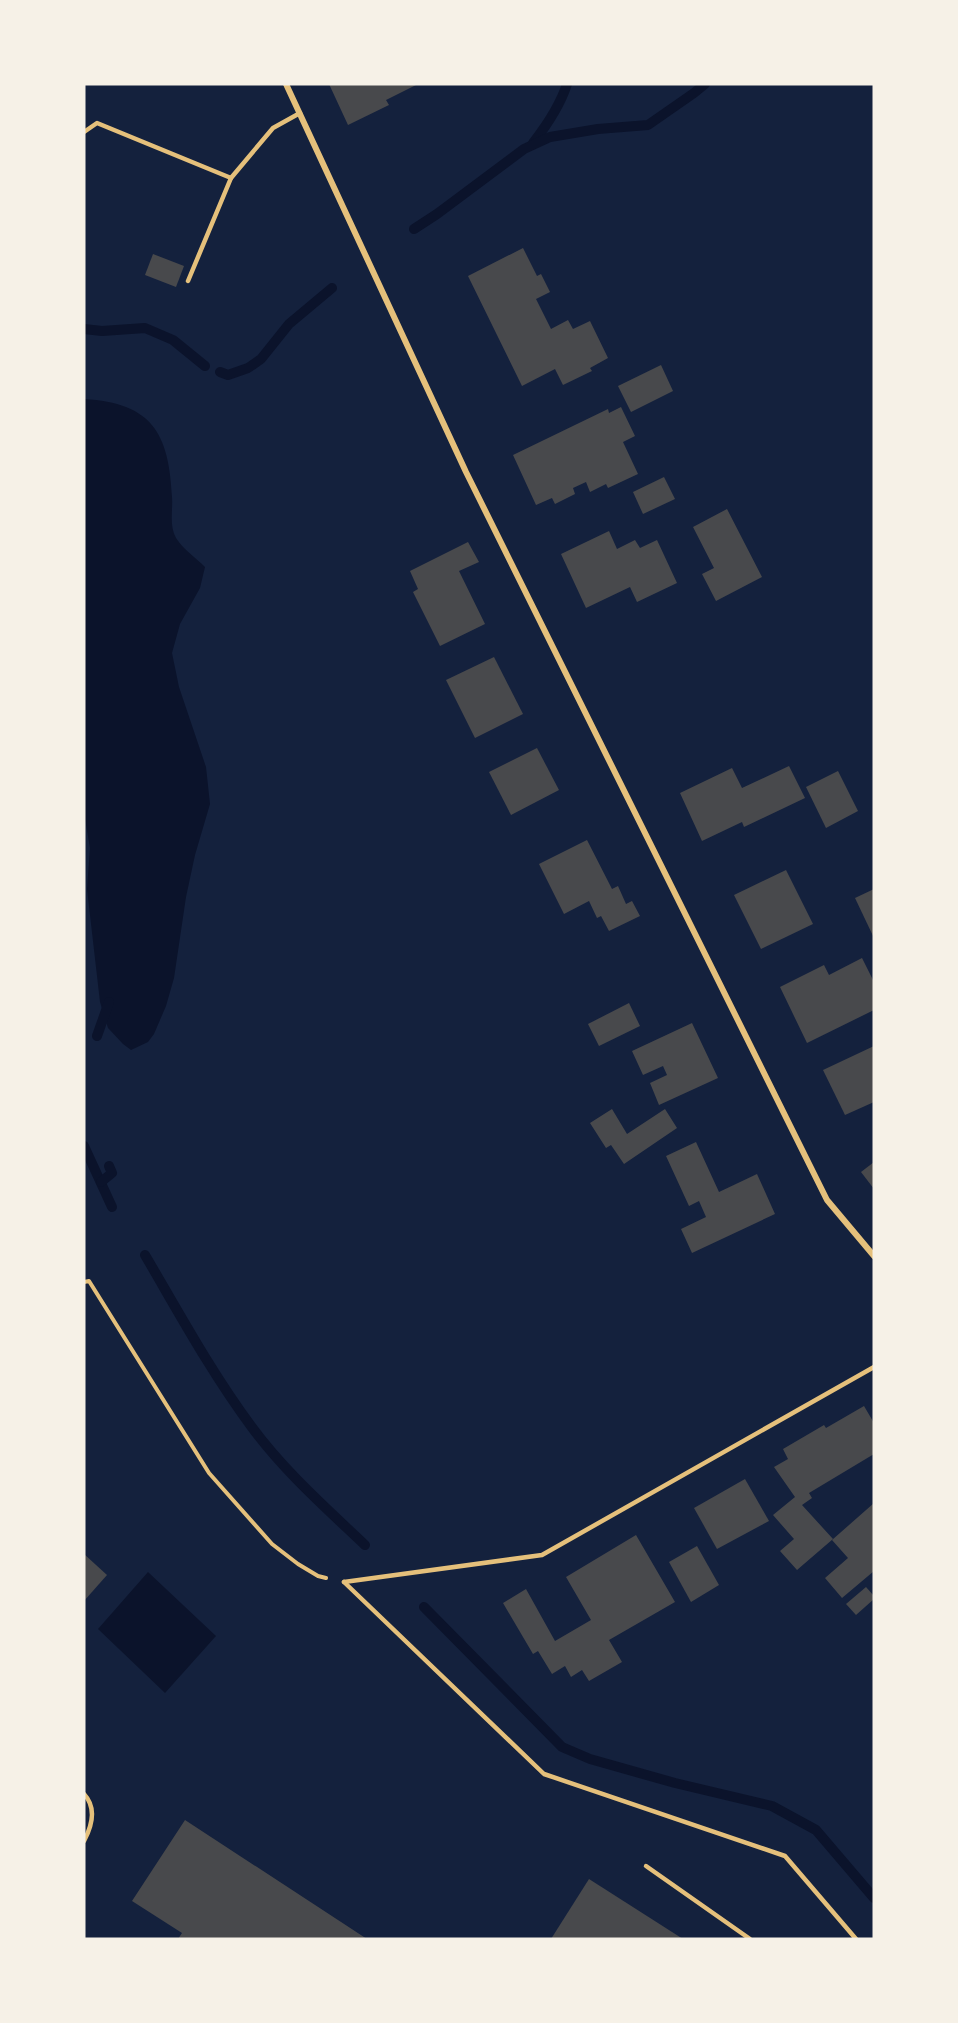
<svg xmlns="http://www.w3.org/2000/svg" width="958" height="2023" viewBox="0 0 958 2023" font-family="'PT Sans Narrow',sans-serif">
	<rect width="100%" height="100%" fill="#14213d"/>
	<g fill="#0b132b">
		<path d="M84 399C152 403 169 433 172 497 173 511 169 525 176 538 183 549 196 558 205 567L200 588 180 624 172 653 179 687 206 767 210 804 195 855 186 897 174 978 166 1006 154 1034 148 1042 131 1050 123 1044 108 1028 100 1002 87 889 90 848 84 813Z"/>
		<polygon points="148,1572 216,1636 165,1693 98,1629"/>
	</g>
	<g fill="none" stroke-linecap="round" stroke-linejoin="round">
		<g stroke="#0b132b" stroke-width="10">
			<path d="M533 143C547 125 560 106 567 84"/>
			<polyline points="414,229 437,214 524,149 550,137 598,129 648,125 694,93 705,84"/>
			<polyline points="84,329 102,331 145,328 173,340 205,366"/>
			<polyline points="220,372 228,375 248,368 261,359 289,324 332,288"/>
			<polyline points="97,1036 109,1002"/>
			<polyline points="84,1146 112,1207"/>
			<polyline points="101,1182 112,1173 109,1166"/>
			<path d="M145 1255C179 1313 211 1372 251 1426 284 1471 325 1507 365 1545"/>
			<polyline points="424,1607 562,1747 590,1759 675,1783 772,1806 816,1830 874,1898"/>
		</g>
	</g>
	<g fill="#48494c">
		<polygon points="329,84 418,84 386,100 389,105 348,125"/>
		<polygon points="523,248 537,276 541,274 550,292 536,299 551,329 568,320 573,329 590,321 608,358 590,368 592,371 563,385 555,369 522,386 468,276"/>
		<polygon points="153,254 184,266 176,287 145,275"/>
		<polygon points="661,365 673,391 631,412 618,386"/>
		<polygon points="621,407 635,436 623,442 638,474 608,488 606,484 590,492 586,482 573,488 575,494 555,504 552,498 536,505 513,455 608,409 609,413"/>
		<polygon points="664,477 675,499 643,514 633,492"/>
		<polygon points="727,509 762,577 716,601 702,574 714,568 693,527"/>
		<polygon points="609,531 617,549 635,540 640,548 657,540 677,583 637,602 630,587 586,608 561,554"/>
		<polygon points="468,542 479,562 459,571 485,624 440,646 413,592 418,589 410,571"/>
		<polygon points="494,657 523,714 475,738 446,680"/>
		<polygon points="537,748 559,790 511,815 489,772"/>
		<polygon points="789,766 805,798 744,827 742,822 702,841 680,793 732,768 742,788"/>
		<polygon points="838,771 858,811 826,828 806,787"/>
		<polygon points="587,840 612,889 618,886 626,904 632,901 640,916 609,931 601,916 597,918 589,901 564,914 539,864"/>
		<polygon points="786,870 813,924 761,949 734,895"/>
		<polygon points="874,889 874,938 855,898"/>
		<polygon points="862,958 874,982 874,1010 807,1043 780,987 824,965 829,975"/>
		<polygon points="629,1003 640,1026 599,1046 588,1024"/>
		<polygon points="692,1023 718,1078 659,1105 650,1083 667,1075 663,1066 643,1075 632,1051"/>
		<polygon points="874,1046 874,1102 845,1115 823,1070"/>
		<polygon points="612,1109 627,1134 665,1109 677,1128 624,1164 611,1145 606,1148 590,1123"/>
		<polygon points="696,1142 719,1192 757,1174 775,1214 692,1253 681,1229 706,1217 699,1201 689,1206 666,1156"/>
		<polygon points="874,1162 874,1189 861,1172"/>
		<polygon points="864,1406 874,1423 874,1454 809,1493 812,1498 802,1505 833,1539 797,1570 780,1551 794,1539 773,1515 795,1497 774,1467 788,1459 783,1449 824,1425 826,1428"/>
		<polygon points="745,1479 769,1521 717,1549 694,1508"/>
		<polygon points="874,1503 874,1571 842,1598 825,1578 848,1558 832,1540"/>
		<polygon points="636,1535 675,1602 609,1640 622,1662 589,1681 582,1670 571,1677 565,1666 552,1674 538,1651 533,1654 503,1603 526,1589 555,1641 591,1620 566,1577"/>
		<polygon points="697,1546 719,1585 691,1602 669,1562"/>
		<polygon points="84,1554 107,1575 84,1601"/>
		<polygon points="866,1587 874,1596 874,1599 856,1615 846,1604"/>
		<polygon points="185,1820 367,1939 178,1939 182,1933 132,1901"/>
		<polygon points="589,1879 683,1939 551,1939"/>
	</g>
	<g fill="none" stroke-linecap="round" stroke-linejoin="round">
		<polyline stroke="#e5c07b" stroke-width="4" points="84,1282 89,1281 209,1473 272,1544 298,1564 318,1576 326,1578"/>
		<g stroke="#e5c07b" stroke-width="4.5">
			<polyline points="84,132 97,123 231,178 273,128 300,113"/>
			<polyline points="188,281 231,178"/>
			<polyline points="344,1582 544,1774 785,1856 856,1939"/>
			<polyline points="344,1582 542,1555 874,1367"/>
			<path d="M84 1794C97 1808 92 1826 84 1841"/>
			<polyline points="646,1866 750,1939"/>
		</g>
		<polyline stroke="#e5c07b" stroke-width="6" points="286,84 466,472 827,1200 874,1256"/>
	</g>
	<rect width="958" height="2023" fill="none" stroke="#f6f1e7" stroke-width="171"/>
</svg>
